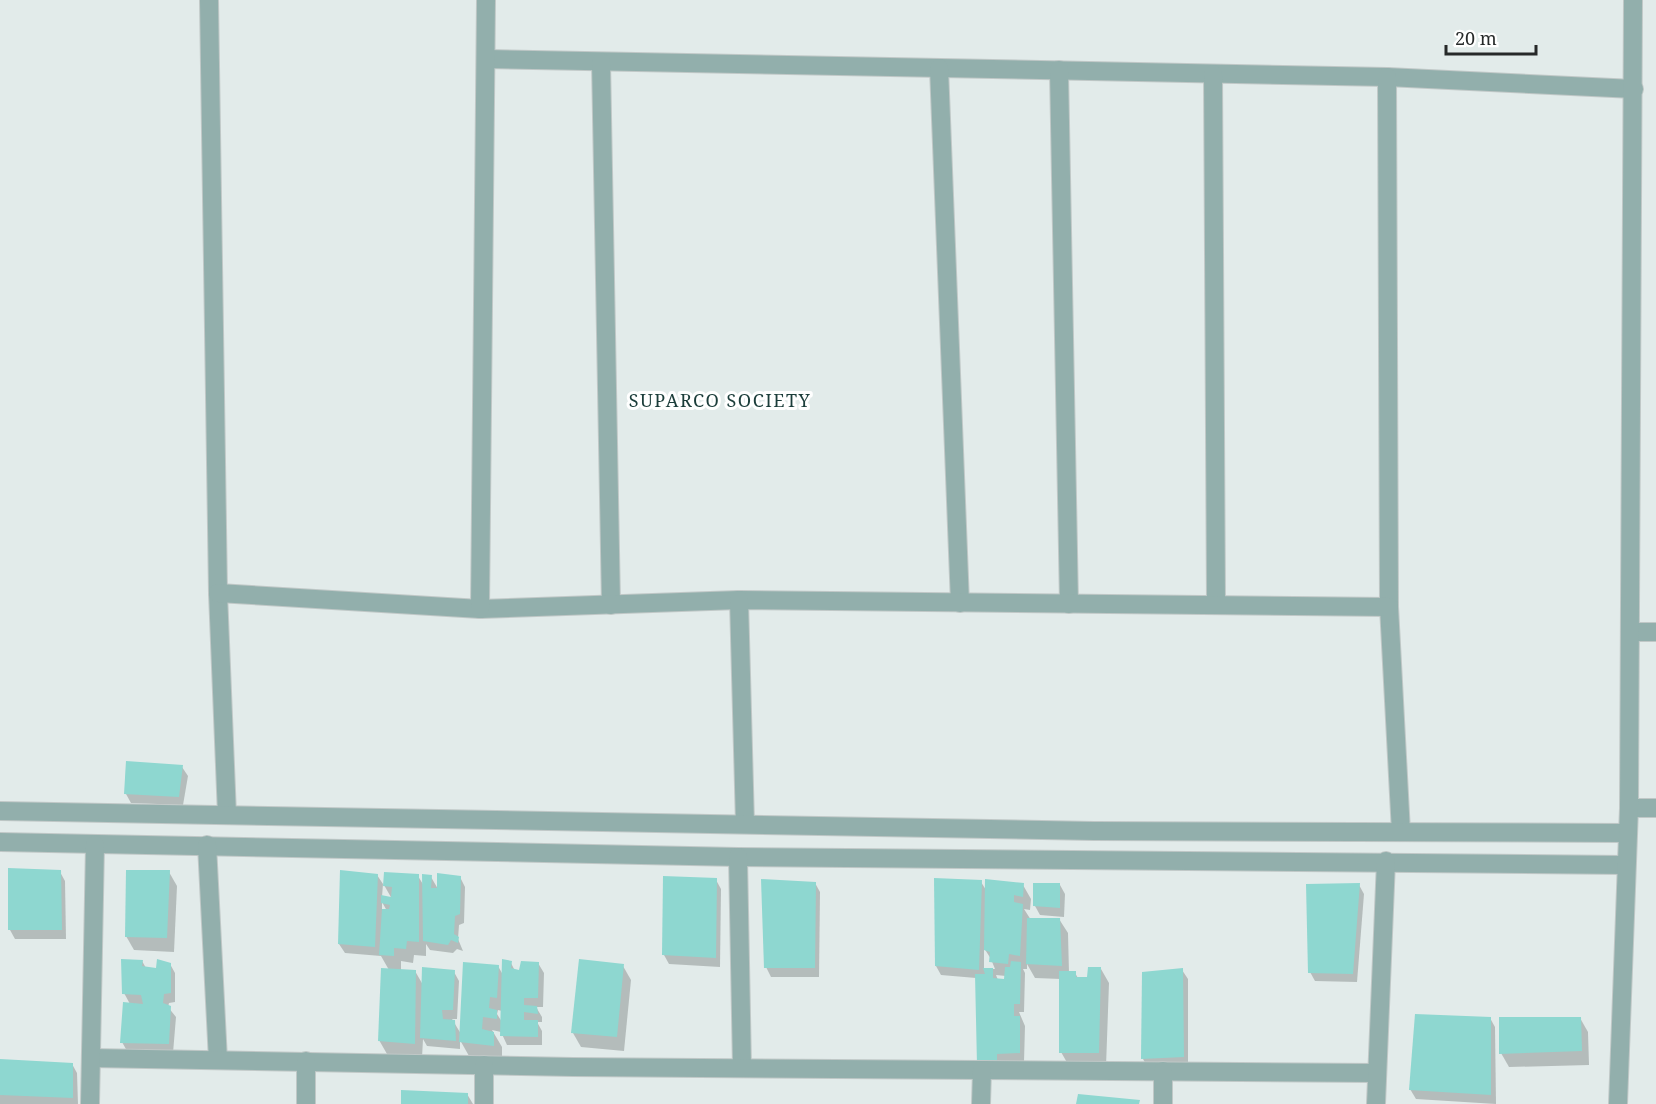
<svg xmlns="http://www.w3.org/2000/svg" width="1656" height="1104" viewBox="0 0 1656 1104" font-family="'Noto Serif',serif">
	<rect width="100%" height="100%" fill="#e2ebea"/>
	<g fill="#0003" fill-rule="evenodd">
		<polygon points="182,767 188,776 183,805 131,803 126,794"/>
		<polygon points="60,872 65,881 66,939 15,939 10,930"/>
		<polygon points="169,872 177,886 174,952 134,950 126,936"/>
		<path d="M377 875 383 884 382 897 392 899 384 885 418 876 424 886 431 877 438 889 460 877 465 887 464 923 459 925 458 939 463 951 457 949 453 953 430 950 426 944V956L414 955 413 963 401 961V970L415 971 423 985 454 972 459 981 457 1019H452L461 1034 498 966 503 975 511 963 515 971 521 972 538 963 544 973 543 1007H536L542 1017V1022H537L542 1031V1045H507L501 1032 492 1030 502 1047V1059L469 1056 460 1040V1049L427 1046 423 1039 422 1058 387 1054 379 1040 389 970 381 956 345 953 339 944ZM382 902 387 911 382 910ZM498 1010 502 1011V1022L497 1014Z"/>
		<polygon points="716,880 721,889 720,967 669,964 664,955"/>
		<path d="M981 882 986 890 1023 885 1031 899 1030 910 1024 909 1031 920 1059 919 1068 933 1069 973H1075L1078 978 1089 979 1101 969 1109 983 1106 1067 1069 1066 1061 1052V979L1035 978 1027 964V969H1023L1025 973 1024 1012H1019L1025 1026 1024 1062 984 1074 976 978 941 975 936 966ZM984 948 991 959 995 969H984ZM996 975 1006 976V980H998Z"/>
		<polygon points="815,883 820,892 819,977 771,977 766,967"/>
		<polygon points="1060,885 1065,894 1064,917 1040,915 1035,906"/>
		<polygon points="1359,885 1364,894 1357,982 1315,981 1310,972"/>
		<polygon points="142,961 146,968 157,970 170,964 175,973 175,1002 169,1003 168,1007 176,1017 173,1053 127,1051 122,1042 130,1004 124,993"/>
		<polygon points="623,966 631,980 624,1051 581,1047 573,1033"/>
		<polygon points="1182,970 1188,979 1188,1066 1148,1068 1143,1059 1143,974"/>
		<polygon points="1490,1018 1495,1027 1496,1104 1416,1099 1410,1089"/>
		<polygon points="1580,1018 1588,1032 1589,1065 1509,1067 1501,1053"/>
		<polygon points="0,1060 72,1064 77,1073 78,1104 0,1104"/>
		<polygon points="467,1094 473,1104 402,1104"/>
	</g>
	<g fill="#8ed7d0">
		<polygon points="126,761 183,765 179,797 124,794"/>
		<polygon points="8,868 61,870 62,930 8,930"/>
		<polygon points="126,870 170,870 167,938 125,937"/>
		<polygon points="340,870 378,874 375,947 338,944"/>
		<polygon points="384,872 419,874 419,942 407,941 406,949 394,948 394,956 379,955 382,909 389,909 390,905 381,903 381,895 391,897 392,887 383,886"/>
		<polygon points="437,873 461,876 460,914 455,916 454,934 459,937 458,943 451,940 448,945 423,941 422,874 432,875 431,888 437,888"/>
		<polygon points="663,876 717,878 716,958 662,955"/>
		<polygon points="934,878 982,880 979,970 935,966"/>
		<polygon points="761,879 816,882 815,968 764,968"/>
		<polygon points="985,879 1024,883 1023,897 1014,895 1014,902 1023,904 1020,956 1009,954 1008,964 989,962 990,952 984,950"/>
		<polygon points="1033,883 1060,883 1060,908 1033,906"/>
		<polygon points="1360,883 1353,974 1308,973 1306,884"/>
		<polygon points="1027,918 1060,918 1062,966 1026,964"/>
		<polygon points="121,959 143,960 142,966 156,968 157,959 171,963 171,993 164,994 163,1003 171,1006 169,1044 120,1043 123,1002 143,1004 141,995 122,994"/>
		<polygon points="502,959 512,961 511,968 519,970 521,961 539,962 538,998 524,998 524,1005 537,1006 538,1014 524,1012 524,1020 538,1020 538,1037 500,1036"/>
		<polygon points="579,959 624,964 617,1037 571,1033"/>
		<polygon points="1011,961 1021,962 1020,1004 1014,1004 1014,1016 1020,1016 1020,1053 997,1054 997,1064 977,1065 975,974 985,974 983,968 993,968 993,978 1004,979 1005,967 1010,967"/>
		<polygon points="463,962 499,965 497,998 490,997 489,1008 497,1010 497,1019 483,1017 482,1029 494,1032 494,1046 459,1042"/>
		<polygon points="422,967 455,970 453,1010 442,1010 443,1019 455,1020 456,1041 420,1038"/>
		<polygon points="1088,967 1101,967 1099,1053 1059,1053 1059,971 1076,971 1076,977 1087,977"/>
		<polygon points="381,968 416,970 415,1044 378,1041"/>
		<polygon points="1183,968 1184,1057 1141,1059 1142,972"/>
		<polygon points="1415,1014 1491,1017 1491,1095 1409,1090"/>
		<polygon points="1499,1017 1581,1017 1582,1051 1499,1054"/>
		<polygon points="0,1059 73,1063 73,1098 0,1095"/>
		<polygon points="401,1090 468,1093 468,1104 401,1104"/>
		<polygon points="1078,1094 1140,1100 1139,1104 1076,1104"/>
	</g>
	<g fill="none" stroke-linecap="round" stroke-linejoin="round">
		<defs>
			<g id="street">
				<polyline points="209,0 218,593 227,815"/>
				<polyline points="487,59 1387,77 1634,89"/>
				<polyline points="601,62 611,605"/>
				<polyline points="939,68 960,603"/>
				<polyline points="1059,70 1069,604"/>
				<polyline points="1213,74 1216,605"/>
				<polyline points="1387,77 1389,607 1401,832"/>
				<polyline points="218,593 480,609 739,600 1389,607"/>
				<polyline points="739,600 745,824"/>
				<polyline points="480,609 486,0"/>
				<polyline points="1630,632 1656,632"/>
				<polyline points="1629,808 1656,808"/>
				<polyline points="0,811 1094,831 1627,833"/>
				<polyline points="0,842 738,857 1626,865"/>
				<polyline points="207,845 218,1060"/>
				<polyline points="738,857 742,1068"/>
				<polyline points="91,1058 573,1067 1376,1073"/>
				<polyline points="306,1061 306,1104"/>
				<polyline points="484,1065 484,1104"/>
				<polyline points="90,1104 95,845"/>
				<polyline points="981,1104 982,1070"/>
				<polyline points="1163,1104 1163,1071"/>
				<polyline points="1376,1104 1386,861"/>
				<polyline points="1618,1104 1629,808 1633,0"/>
			</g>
		</defs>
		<use href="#street" stroke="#c0c8c7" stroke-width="20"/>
		<use href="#street" stroke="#92afac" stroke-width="18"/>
	</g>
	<g text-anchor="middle" stroke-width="6" stroke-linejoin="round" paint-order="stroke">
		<g font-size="18" letter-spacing="1.5" fill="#1b3d3a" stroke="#fff">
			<text x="720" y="407">SUPARCO SOCIETY</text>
		</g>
	</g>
	<path d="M1446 45v9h90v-9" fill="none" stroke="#262929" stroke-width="3"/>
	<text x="1455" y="45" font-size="18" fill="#262929" stroke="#ffffff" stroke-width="4.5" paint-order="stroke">20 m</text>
</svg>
